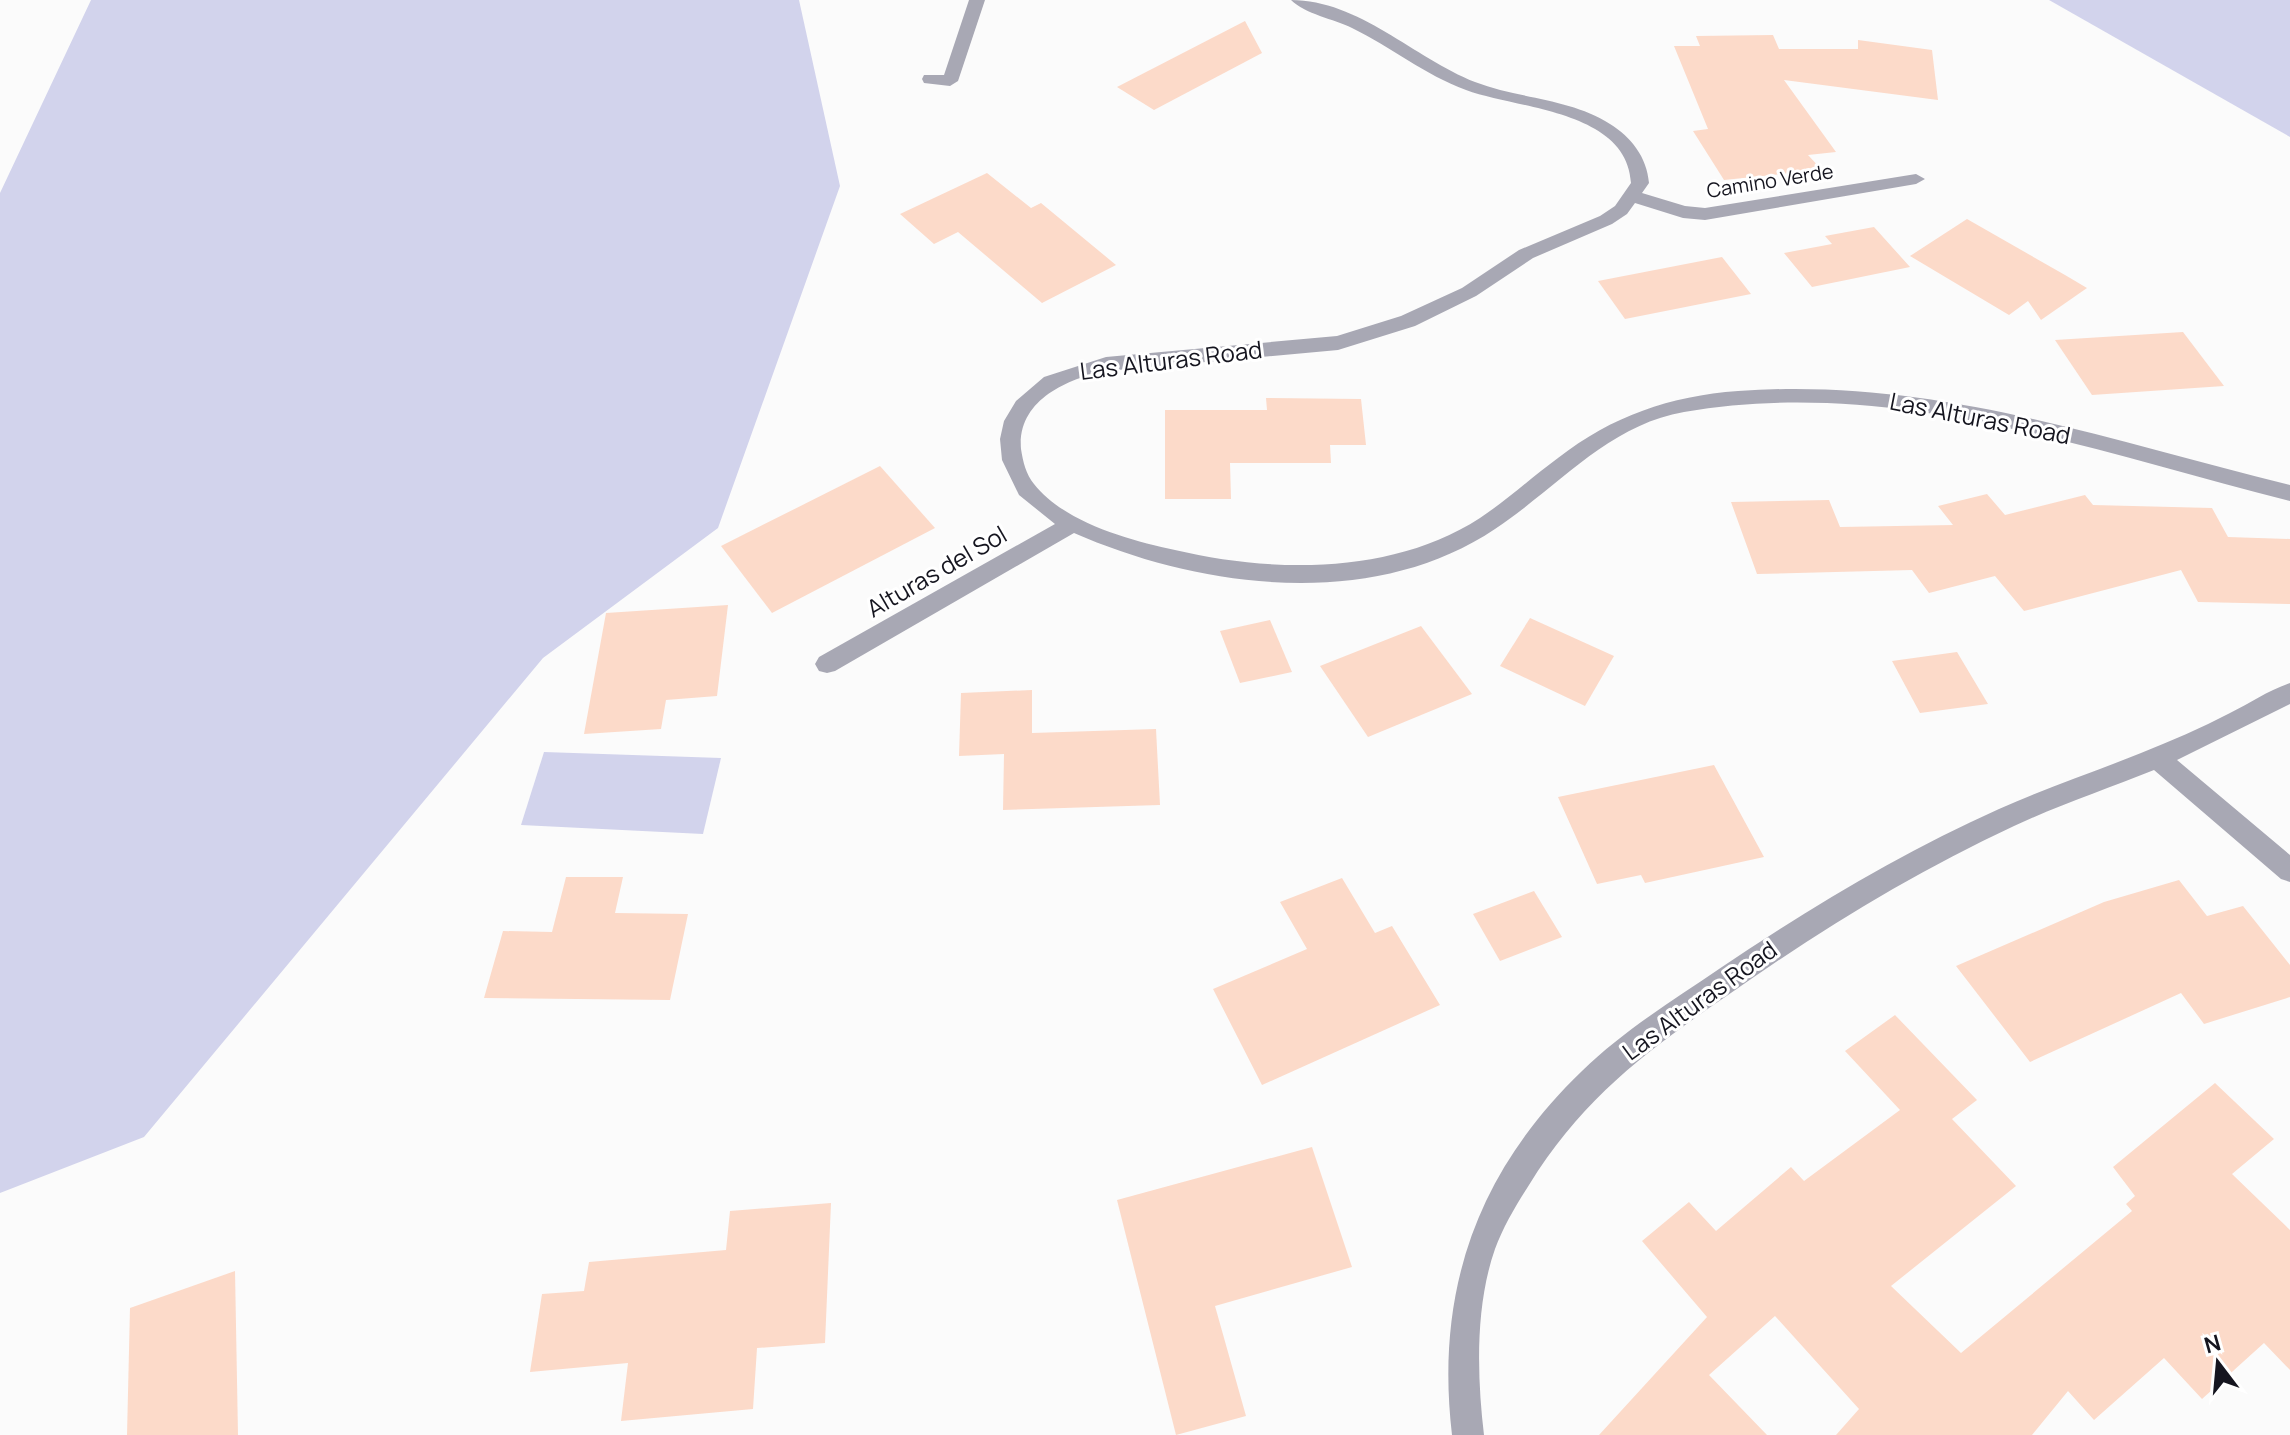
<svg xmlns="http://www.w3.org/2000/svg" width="2290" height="1435" viewBox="0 0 2290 1435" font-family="Manrope,sans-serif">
	<rect width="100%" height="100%" fill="#fbfbfb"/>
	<g fill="#d2d3ec">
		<polygon points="91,0 799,0 840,186 718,528 543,658 144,1137 0,1193 0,193"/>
		<polygon points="2049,0 2290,0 2290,137"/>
		<polygon points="544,752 721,758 703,834 521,825"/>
	</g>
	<g fill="#fcdac9">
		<polygon points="1245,21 1262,53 1154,110 1117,87"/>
		<polygon points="1773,35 1779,49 1858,49 1858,40 1932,50 1938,100 1784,80 1836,152 1808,155 1822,170 1724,180 1693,131 1708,129 1674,46 1700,46 1696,36"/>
		<polygon points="987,173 1031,208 1041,203 1116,265 1042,303 958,232 934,244 900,214"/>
		<polygon points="1967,219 2065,275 2087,288 2041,320 2028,301 2009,315 1910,256"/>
		<polygon points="1874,227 1910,267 1812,287 1784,253 1832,244 1825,236"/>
		<polygon points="1722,257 1751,294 1625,319 1598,281"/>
		<polygon points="2183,332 2224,386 2092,395 2055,340"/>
		<polygon points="1266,398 1361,399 1366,445 1330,445 1331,463 1230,463 1231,499 1165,499 1165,410 1267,410"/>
		<polygon points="880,466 935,528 772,613 721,546"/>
		<polygon points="1987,494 2005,515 2085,495 2093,505 2212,508 2228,537 2290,539 2290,604 2198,602 2181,570 2024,611 1995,576 1929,593 1912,570 1757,574 1731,502 1829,500 1840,527 1953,525 1938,506"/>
		<polygon points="728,605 717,696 666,700 661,729 584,734 606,613"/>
		<polygon points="1530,618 1614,656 1585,706 1500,666"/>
		<polygon points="1270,620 1292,672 1240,683 1220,631"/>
		<polygon points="1421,626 1472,694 1368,737 1320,666"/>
		<polygon points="1957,652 1988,704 1920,713 1892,661"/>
		<polygon points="1032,690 1032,733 1156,729 1160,805 1003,810 1004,754 959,756 961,693"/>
		<polygon points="1714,765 1764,857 1645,883 1641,875 1597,884 1558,797"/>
		<polygon points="566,877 623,877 615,913 688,914 670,1000 484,998 503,931 552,932"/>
		<polygon points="1342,878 1375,933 1392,926 1440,1005 1262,1085 1213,989 1307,949 1280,902"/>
		<polygon points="2179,880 2207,916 2243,906 2290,965 2290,997 2204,1024 2181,993 2030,1062 1956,966 2104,902"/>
		<polygon points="1534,891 1562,937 1500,961 1473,914"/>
		<polygon points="1895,1015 1977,1100 1952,1119 2016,1186 1891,1286 1961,1353 2132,1211 2126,1204 2135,1196 2113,1167 2215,1083 2274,1139 2232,1174 2290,1230 2290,1370 2264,1343 2202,1399 2164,1358 2094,1420 2068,1391 2032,1435 1836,1435 1859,1409 1775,1316 1709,1375 1767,1435 1599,1435 1707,1317 1642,1241 1689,1202 1716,1231 1791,1167 1804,1181 1900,1110 1845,1051"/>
		<polygon points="1312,1147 1352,1267 1215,1306 1246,1416 1176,1435 1117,1200"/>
		<polygon points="831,1203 825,1343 757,1348 753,1409 621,1421 628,1363 530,1372 542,1294 584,1291 589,1262 726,1250 730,1211"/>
		<polygon points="235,1271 238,1435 127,1435 130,1308"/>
	</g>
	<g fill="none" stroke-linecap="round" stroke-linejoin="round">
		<g fill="#a8a8b4" fill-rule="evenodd">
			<polygon points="969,0 985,0 958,81 950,86 924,83 922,79 924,75 944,75"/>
			<path d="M1291 0C1359 0 1414 58 1475 82 1519 99 1570 98 1610 124 1631 137 1647 157 1649 183L1642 193 1685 206 1705 208 1916 174 1925 179 1916 184 1705 220 1683 218 1635 203 1627 214 1612 224 1533 258 1476 296 1415 326 1338 350 1106 371C1066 379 1017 401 1021 449 1023 462 1026 474 1034 484 1065 523 1129 540 1175 550 1273 573 1392 575 1480 518 1507 500 1532 477 1558 458 1612 416 1670 396 1738 391 1934 377 2103 439 2290 485V501C2091 451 1892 376 1684 412 1608 425 1557 488 1495 529 1373 611 1202 589 1074 533L835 671 827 673 819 671 815 664 819 657 1055 524 1019 495 1002 460 1000 439 1004 421 1016 401 1044 377 1106 357 1337 336 1401 316 1462 288 1519 250 1600 216 1615 206 1631 183C1627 110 1517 109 1466 90 1425 75 1391 47 1352 28 1334 19 1305 14 1291 0Z"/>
			<path d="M2290 683V704L2177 760 2290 855V882L2281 879 2154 770C2107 789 2059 805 2014 826 1913 873 1819 931 1728 995 1645 1052 1583 1098 1529 1185 1516 1205 1503 1227 1495 1249 1475 1306 1477 1376 1484 1435H1452C1435 1291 1477 1172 1582 1071 1623 1031 1672 1001 1719 969 1808 909 1901 853 1999 809 2046 788 2094 772 2141 753 2171 741 2201 728 2230 713 2250 703 2269 690 2290 683Z"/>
		</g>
	</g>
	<g text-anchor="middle" stroke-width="6" stroke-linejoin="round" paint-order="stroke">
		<g font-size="20" fill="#15151f" stroke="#fff">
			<text transform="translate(1770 181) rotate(-9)" y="7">Camino Verde</text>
		</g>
		<g font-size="24" fill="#15151f" stroke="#fff">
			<text transform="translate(1171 361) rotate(-7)" y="8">Las Alturas Road</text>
			<text transform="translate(1980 419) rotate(11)" y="8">Las Alturas Road</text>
			<text transform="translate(937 572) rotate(-30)" y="8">Alturas del Sol</text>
			<text transform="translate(1700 1001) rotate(-36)" y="8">Las Alturas Road</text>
		</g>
	</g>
	<g transform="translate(2218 1363) rotate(344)" stroke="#ffffff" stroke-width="6" paint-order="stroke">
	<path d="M0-6L14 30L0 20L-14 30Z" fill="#15151f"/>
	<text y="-12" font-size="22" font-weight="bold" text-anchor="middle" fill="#15151f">N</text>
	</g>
</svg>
